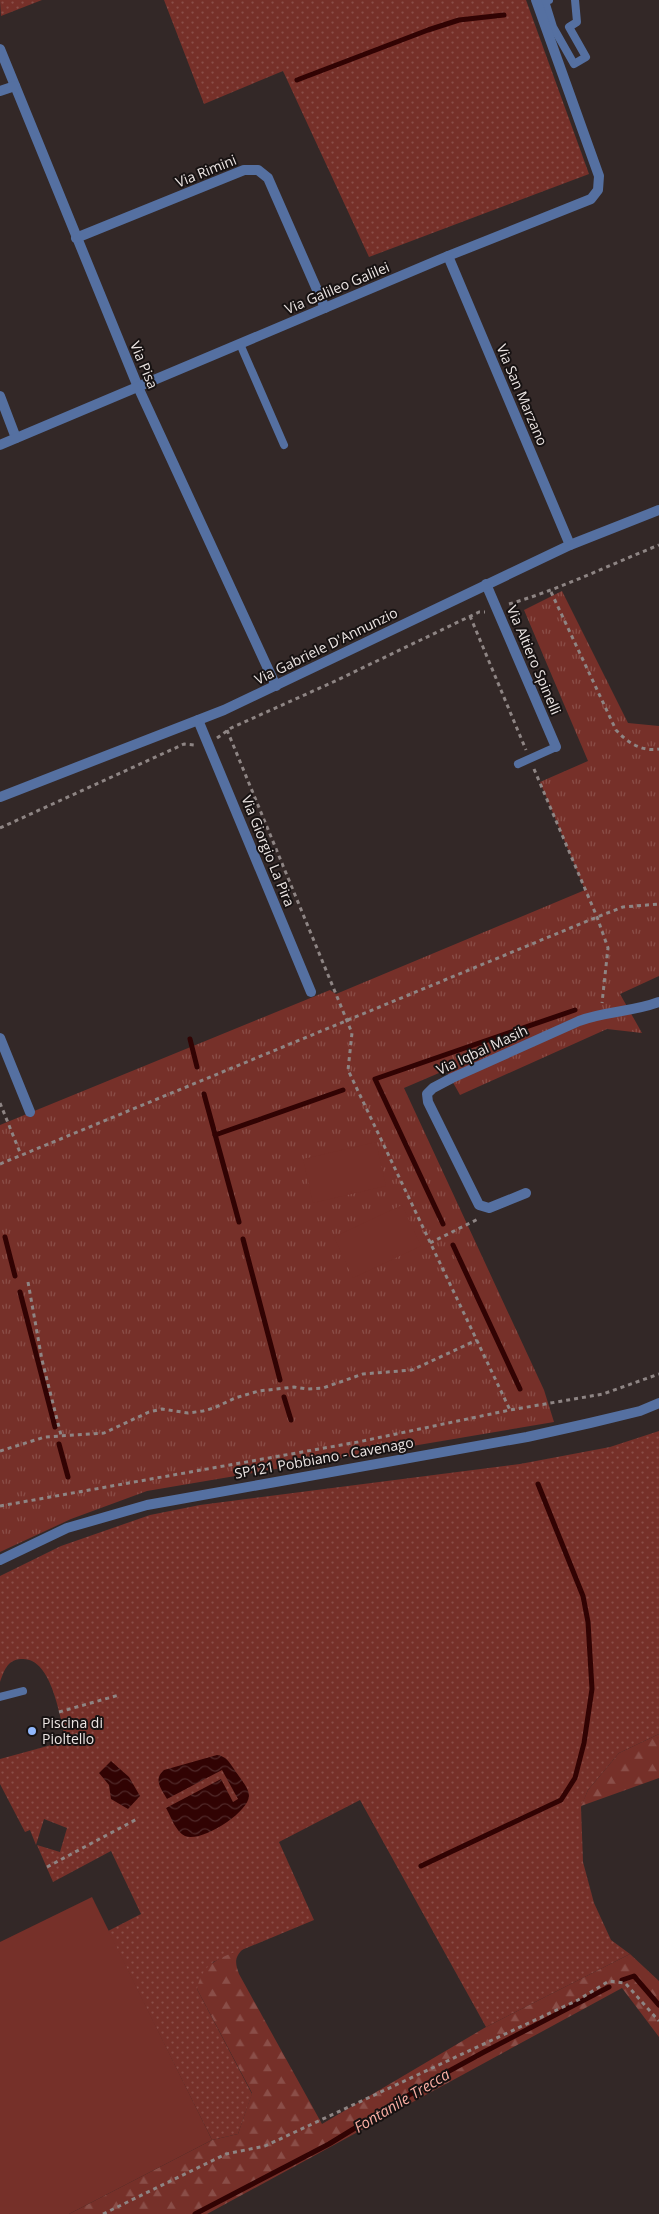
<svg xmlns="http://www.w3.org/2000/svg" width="659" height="2214" viewBox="0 0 659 2214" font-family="'Open Sans',sans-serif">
	<defs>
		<pattern id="grass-dots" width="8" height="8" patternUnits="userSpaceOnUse" patternTransform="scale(1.25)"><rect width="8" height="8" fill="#763029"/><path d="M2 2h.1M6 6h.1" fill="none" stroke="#8a4e48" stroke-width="1.8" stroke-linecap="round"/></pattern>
		<pattern id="forest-firs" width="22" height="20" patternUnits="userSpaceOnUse" patternTransform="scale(1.25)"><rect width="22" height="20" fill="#763029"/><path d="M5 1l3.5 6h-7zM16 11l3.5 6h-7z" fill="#8a4e48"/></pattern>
		<pattern id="park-tufts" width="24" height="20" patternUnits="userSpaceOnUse" patternTransform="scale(1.25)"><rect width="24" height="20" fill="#763029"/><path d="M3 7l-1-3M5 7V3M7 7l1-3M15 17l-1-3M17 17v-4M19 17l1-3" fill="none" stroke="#8a4e48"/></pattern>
		<pattern id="water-waves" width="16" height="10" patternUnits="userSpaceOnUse" patternTransform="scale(1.25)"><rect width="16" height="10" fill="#310303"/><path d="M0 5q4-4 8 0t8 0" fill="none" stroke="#4f2828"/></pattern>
	</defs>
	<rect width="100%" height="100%" fill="#332827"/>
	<g fill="url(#grass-dots)">
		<polygon points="0,0 42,0 1,16"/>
		<polygon points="164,0 526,0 589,174 369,257 283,71 204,104"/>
		<path d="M659 1431V1734L619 1753 588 1790 581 1807 583 1862 594 1903 611 1940 630 1954 486 2027 360 1800 279 1842 314 1920 213 1962 197 1989 252 2094 238 2134 212 2140 108 1931 141 1914 111 1851 53 1882 37 1845 60 1852 67 1828 44 1819 36 1845 30 1830 25 1832 0 1784V1759L66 1741C60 1718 52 1656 21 1659 7 1660 4 1671 0 1682V1576L61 1546 150 1515 200 1505 520 1464 610 1447Z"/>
	</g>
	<g fill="url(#forest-firs)">
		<polygon points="659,1734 659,1778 581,1806 588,1790 619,1753"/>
		<path d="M244 1948C234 1957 235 1963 239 1974L322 2124 486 2027 630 1954 659 1981V2037L622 1988 207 2214H69L212 2140 238 2134 252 2093 197 1989C203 1961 220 1959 244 1948Z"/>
	</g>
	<polygon fill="url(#park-tufts)" points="562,591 628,723 659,726 659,976 620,994 642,1033 607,1029 460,1095 446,1070 404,1088 544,1390 554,1422 147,1491 71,1519 0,1552 0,1125 330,990 336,994 585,890 540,782 588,761 524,610"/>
	<g fill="#763029">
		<polygon points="376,1142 386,1186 313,1203 303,1159"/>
		<polygon points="402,1205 421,1246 353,1278 334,1237"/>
		<polygon points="92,1897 212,2140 69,2214 0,2214 0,1942"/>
	</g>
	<g fill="url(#water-waves)">
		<path d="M217 1755C226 1756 229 1762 234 1769 238 1776 249 1787 249 1796 248 1813 201 1843 185 1836 176 1832 171 1817 166 1808L221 1779 233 1802 238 1799 222 1770 167 1799C161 1789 153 1779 164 1770Z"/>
		<polygon points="111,1761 129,1777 140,1796 128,1809 111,1799 109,1785 99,1773"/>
	</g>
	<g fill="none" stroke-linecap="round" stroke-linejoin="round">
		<g stroke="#310303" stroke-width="5">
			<polyline points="297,80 428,30 459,20 504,15"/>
			<polyline points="190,1039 197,1067"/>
			<polyline points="204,1094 239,1222"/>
			<polyline points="215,1135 343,1090"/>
			<polyline points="443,1224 375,1079 575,1010"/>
			<polyline points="5,1237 15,1276"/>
			<polyline points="243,1239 280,1380"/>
			<polyline points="453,1245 520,1389"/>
			<polyline points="20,1292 55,1427"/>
			<polyline points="284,1397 291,1420"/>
			<polyline points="59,1444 68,1477"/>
			<polyline points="421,1866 561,1800 575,1778 584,1743 592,1689 588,1622 583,1596 538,1484"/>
			<polyline points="622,1980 634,1976 659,2005"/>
			<polyline points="195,2214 329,2144 440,2076 484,2052 609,1987"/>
		</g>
		<g stroke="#8e8584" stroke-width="3" stroke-dasharray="4 4" stroke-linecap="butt">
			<path d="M551 592 616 730C627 742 641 752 659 749"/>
			<path d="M509 604C561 589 609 565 659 545"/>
			<polyline points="470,616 526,750"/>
			<polyline points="227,730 352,1033 348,1070 510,1410"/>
			<polyline points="217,738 231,728 331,683 479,612 485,612"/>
			<polyline points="534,769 597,917 608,948 602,1003"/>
			<polyline points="0,828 184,744 195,745"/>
			<polyline points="0,1103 21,1155"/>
			<polyline points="0,1164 597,917 623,907 659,904"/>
			<polyline points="430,1243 480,1218"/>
			<polyline points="28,1282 42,1360 61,1435"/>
			<polyline points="0,1451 45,1437 104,1433 149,1412 162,1409 188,1413 203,1411 214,1408 235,1398 259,1391 294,1387 307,1389 323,1388 363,1374 412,1370 477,1340"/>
			<polyline points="0,1506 358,1442 510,1410 603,1394 659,1374"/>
			<polyline points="59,1712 119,1695"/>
			<polyline points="66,1738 80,1734"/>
			<polyline points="47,1867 137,1819"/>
			<polyline points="103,2214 226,2154 265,2146 578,2000 609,1981 625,1983 659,2021"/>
		</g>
		<g stroke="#5570a1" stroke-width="8">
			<polyline points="549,0 545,1 553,27 574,64 586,57 569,27 577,22 575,0"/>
			<polyline points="240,344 284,445"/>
			<polyline points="518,764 556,747"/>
			<polyline points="0,1697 23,1691"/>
		</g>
		<g stroke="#5570a1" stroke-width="10">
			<polyline points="0,49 138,387 276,686"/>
			<polyline points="0,91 15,86"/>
			<polyline points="76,238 244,170 258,170 268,178 325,308"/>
			<polyline points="448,256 570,545"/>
			<polyline points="0,396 16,438"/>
			<polyline points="0,445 448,256 591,199 598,190 599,176 536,0"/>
			<polyline points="486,584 556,747"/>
			<polyline points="198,720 311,992"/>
			<polyline points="0,797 224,710 570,545 659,510"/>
			<polyline points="0,1038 30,1112"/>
			<path d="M526 1193 489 1208 479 1205 428 1102 427 1094 433 1088 452 1078 579 1021C606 1011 633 1012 659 1002"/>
		</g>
		<polyline stroke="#5570a1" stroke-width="10" points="0,1560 67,1528 147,1505 527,1437 590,1423 640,1411 659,1403"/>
	</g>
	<circle fill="#91b8fd" stroke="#171212" stroke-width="2" cx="32" cy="1731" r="5"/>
	<g text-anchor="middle" stroke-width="4" stroke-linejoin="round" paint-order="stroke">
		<g font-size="14" fill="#ece5e3" stroke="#171212">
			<text transform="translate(206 171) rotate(-22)" y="5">Via Rimini</text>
			<text transform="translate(337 288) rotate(-23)" y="5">Via Galileo Galilei</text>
			<text transform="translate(144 365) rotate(67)" y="5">Via Pisa</text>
			<text transform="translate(522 395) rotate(67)" y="5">Via San Marzano</text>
			<text transform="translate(326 646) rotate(-26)" y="5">Via Gabriele D'Annunzio</text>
			<text transform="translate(534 660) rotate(67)" y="5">Via Altiero Spinelli</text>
			<text transform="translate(268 851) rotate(68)" y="5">Via Giorgio La Pira</text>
			<text transform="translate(482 1050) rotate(-25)" y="5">Via Iqbal Masih</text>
			<text transform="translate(324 1458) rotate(-10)" y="5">SP121 Pobbiano - Cavenago</text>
		</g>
		<g font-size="14" fill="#ece5e3" stroke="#171212" text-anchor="start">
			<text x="42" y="1728">Piscina di<tspan x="42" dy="16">Pioltello</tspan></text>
		</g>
		<g font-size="15" font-style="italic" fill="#fbaea3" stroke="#171212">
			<text transform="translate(402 2101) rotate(-31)" y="5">Fontanile Trecca</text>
		</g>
	</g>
</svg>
